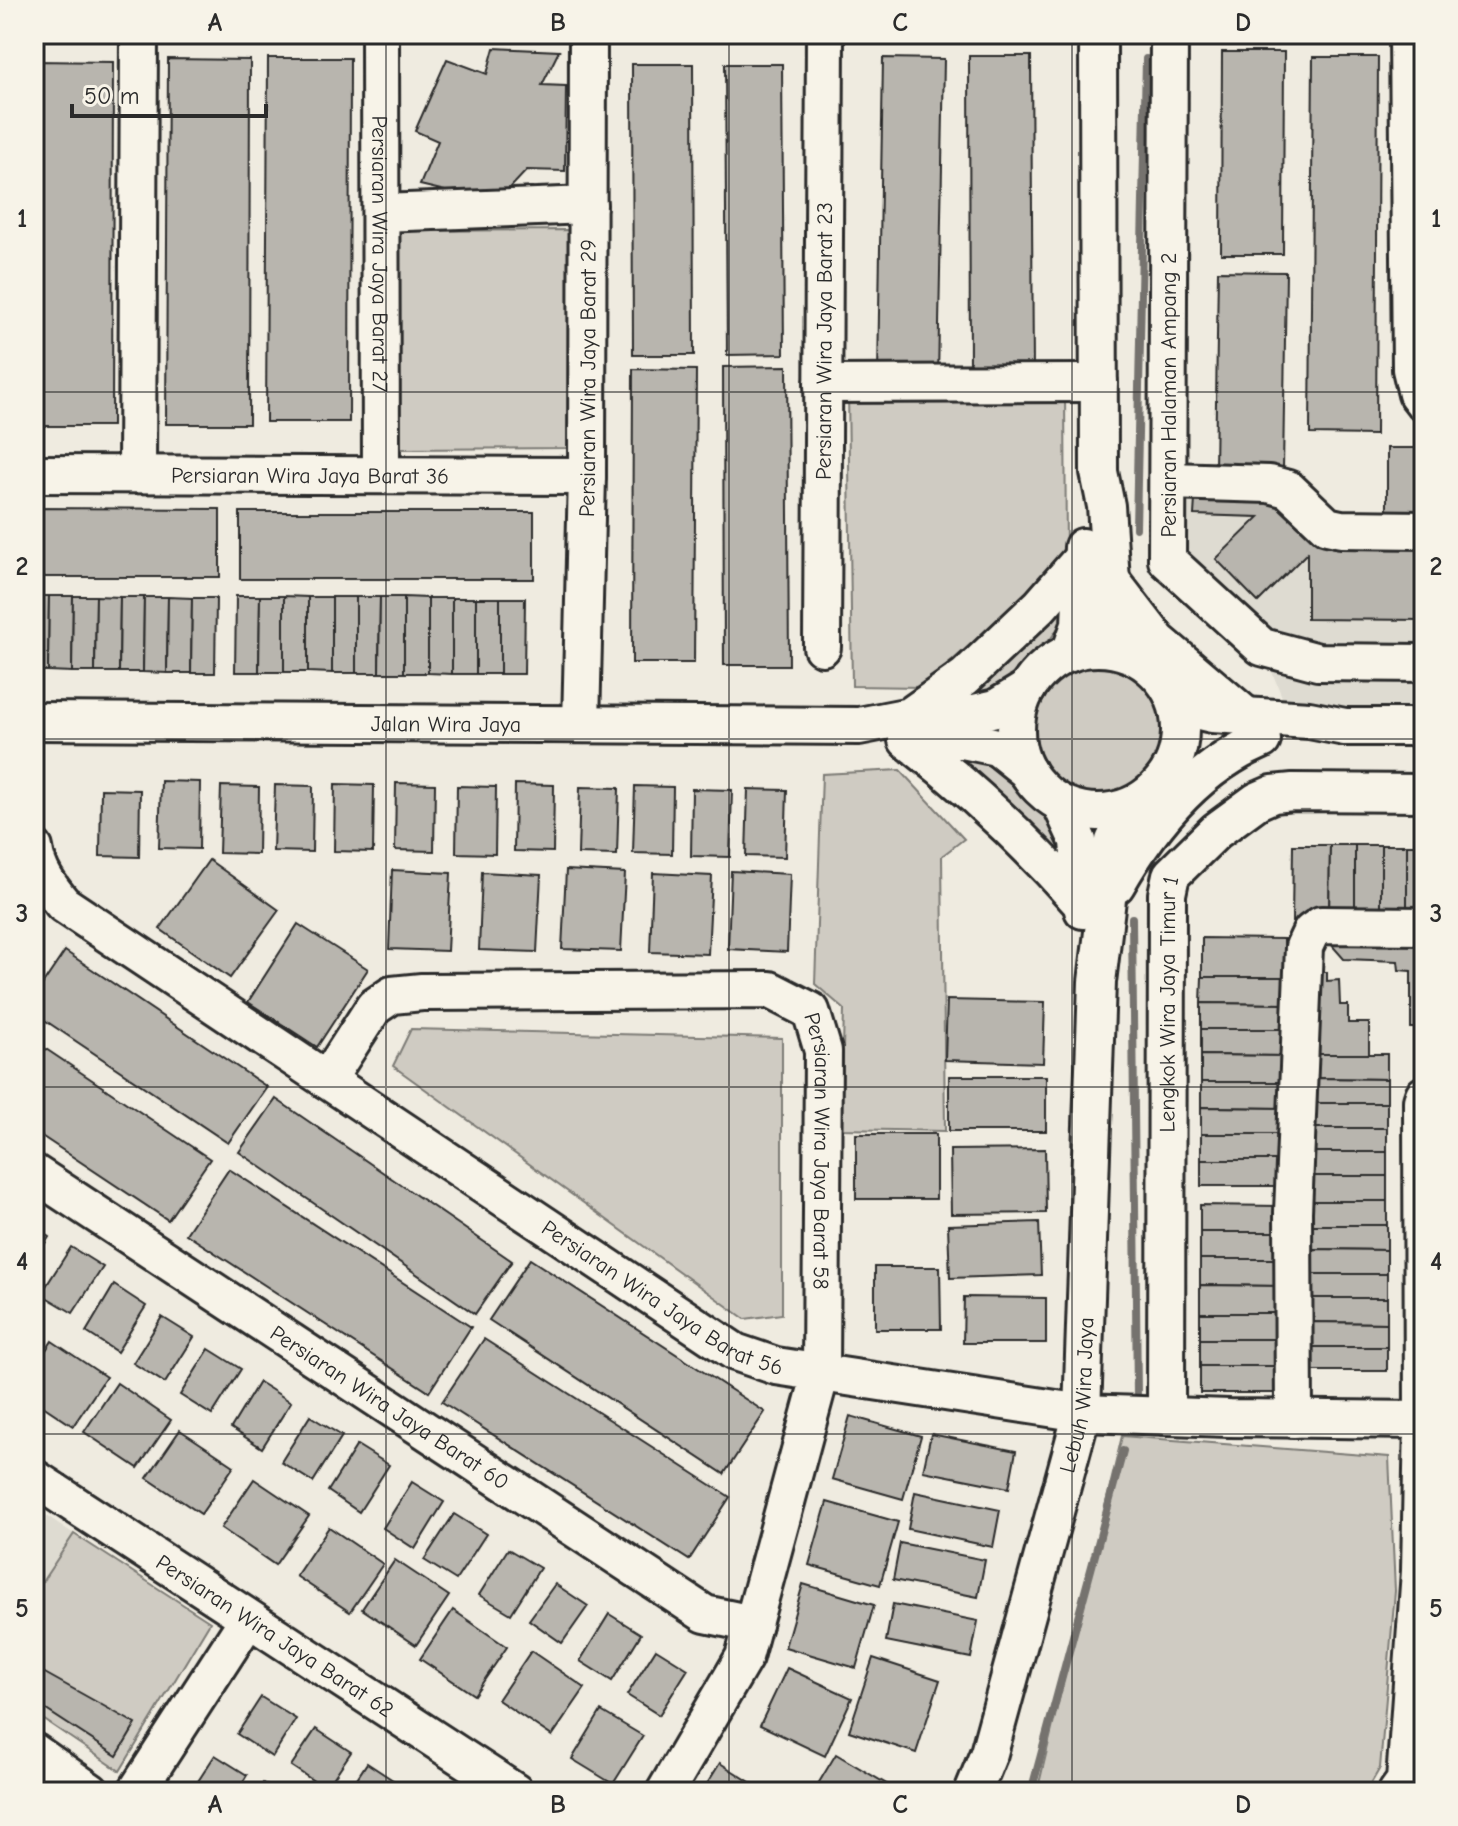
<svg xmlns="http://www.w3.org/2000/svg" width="1458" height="1826" viewBox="0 0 1458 1826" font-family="'Comic Neue',sans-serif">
	<rect width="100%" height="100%" fill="#efebe0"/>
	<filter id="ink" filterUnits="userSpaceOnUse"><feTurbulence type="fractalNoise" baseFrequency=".0125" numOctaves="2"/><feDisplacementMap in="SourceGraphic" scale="16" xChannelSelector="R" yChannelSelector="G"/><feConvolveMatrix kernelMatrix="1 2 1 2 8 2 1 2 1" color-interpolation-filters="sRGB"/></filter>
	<g filter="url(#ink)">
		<g fill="#dedbd1">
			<polygon points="1304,479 1302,514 1424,517 1424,717 1286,707 1262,647 1167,560 1169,481"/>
			<polygon points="34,1507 74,1534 34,1594"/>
		</g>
		<g fill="#cfcbc2" stroke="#7d7b76" stroke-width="2">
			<polygon points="568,230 569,448 398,449 396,231"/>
			<polygon points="848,389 1065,389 1066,561 922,687 852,686"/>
			<polygon points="1073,586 1067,614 1042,652 1024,671 1004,688 942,705"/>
			<circle cx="1095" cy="730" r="70"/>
			<polygon points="949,749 992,762 1032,797 1065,842 1072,879"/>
			<polygon points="900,770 964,839 942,856 945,1131 841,1129 844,1009 815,984 822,774"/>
			<polygon points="411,1029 782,1038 782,1314 745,1319 393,1066"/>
			<polygon points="1122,1436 1389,1457 1395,1591 1380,1768 1366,1792 1037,1792"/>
			<polygon points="74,1534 210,1622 120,1771 34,1713 34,1594"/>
		</g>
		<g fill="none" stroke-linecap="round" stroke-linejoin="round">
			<g stroke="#74726e" stroke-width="8">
				<polyline points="1136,528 1146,59"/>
				<polyline points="1132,918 1137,1396"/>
				<polyline points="1031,1792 1123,1451"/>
			</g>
		</g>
		<g fill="#b8b5ae" stroke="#2b2b2b" stroke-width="2">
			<polygon points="494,48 559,51 542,85 566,86 565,171 527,170 496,203 420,185 438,141 415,131 447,59 487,74"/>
			<polygon points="1222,52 1284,52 1283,254 1221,254"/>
			<polygon points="969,56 1031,56 1033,372 970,372"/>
			<polygon points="1313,57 1378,57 1376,435 1310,434"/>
			<polygon points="268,58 350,58 349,422 266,422"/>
			<polygon points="883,58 944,59 938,378 878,376"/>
			<polygon points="168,59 250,60 249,424 166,424"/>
			<polygon points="34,61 113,62 112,426 34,426"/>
			<polygon points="632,64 693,64 694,355 633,355"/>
			<polygon points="725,64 782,64 784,354 727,355"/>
			<polygon points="1218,271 1286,272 1283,470 1215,469"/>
			<polygon points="787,366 789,665 724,665 723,367"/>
			<polygon points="633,369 696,370 694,663 632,663"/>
			<rect x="1387" y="448" width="37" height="65"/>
			<polygon points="1196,484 1279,504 1424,533 1424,620 1307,619 1307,553 1258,602 1216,559 1259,517 1194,515"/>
			<polygon points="34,508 220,509 220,577 34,577"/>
			<rect x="240" y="512" width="294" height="67"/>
			<polygon points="34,596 49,596 48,671 34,671"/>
			<polygon points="49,596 73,596 72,672 48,671"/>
			<polygon points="73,596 96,596 95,672 72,672"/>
			<polygon points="96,596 120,597 119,672 95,672"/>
			<polygon points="236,596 260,596 259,672 235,672"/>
			<polygon points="260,596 284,596 284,672 259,672"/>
			<polygon points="284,596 308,597 308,672 284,672"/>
			<polygon points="120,597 144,597 143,672 119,672"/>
			<polygon points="144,597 168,597 167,673 143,672"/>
			<polygon points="168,597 192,598 191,673 167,673"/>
			<polygon points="308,597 332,597 332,673 308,672"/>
			<rect x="332" y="597" width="24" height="76"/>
			<polygon points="356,597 380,597 379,673 356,673"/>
			<polygon points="380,597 404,597 404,673 379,673"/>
			<polygon points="404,597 428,598 428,673 404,673"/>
			<polygon points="192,598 216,598 215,673 191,673"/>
			<polygon points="428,598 452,598 452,674 428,673"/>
			<rect x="452" y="598" width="24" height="76"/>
			<rect x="476" y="598" width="24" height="76"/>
			<polygon points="500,598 525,598 524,674 500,674"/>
			<polygon points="161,781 200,782 199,849 159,848"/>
			<polygon points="396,783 435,784 434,851 395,850"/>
			<polygon points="335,784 374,785 373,852 334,851"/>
			<polygon points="515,784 554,785 553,852 514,851"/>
			<polygon points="275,785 313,786 312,852 273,851"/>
			<polygon points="221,786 259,787 258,854 219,853"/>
			<polygon points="457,786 496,787 495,854 456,853"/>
			<polygon points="635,786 673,787 672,854 633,853"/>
			<polygon points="580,787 619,788 617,855 578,854"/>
			<polygon points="101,789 140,790 139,857 100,856"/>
			<polygon points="692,789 732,790 730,857 691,856"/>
			<polygon points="748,789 787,790 785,857 746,856"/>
			<polygon points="1293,845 1330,845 1329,923 1292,922"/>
			<polygon points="1330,845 1355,845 1355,923 1329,923"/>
			<rect x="1355" y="845" width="26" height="78"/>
			<rect x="1381" y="845" width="26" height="78"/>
			<rect x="1407" y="845" width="17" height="78"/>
			<polygon points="209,860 279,910 230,978 160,929"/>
			<polygon points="392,870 451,873 447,951 389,949"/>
			<polygon points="566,870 625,873 621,951 562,949"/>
			<polygon points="731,871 790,874 787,952 728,949"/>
			<polygon points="482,872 541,875 537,952 479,950"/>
			<polygon points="653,873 712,876 708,954 650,952"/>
			<polygon points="298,924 368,969 317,1047 248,1002"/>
			<polygon points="1424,929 1424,1028 1411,1028 1411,971 1399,970 1398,961 1344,959 1329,942"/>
			<polygon points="1202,938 1284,939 1284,977 1202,977"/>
			<polygon points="65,951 267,1087 228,1143 34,1013 34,997"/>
			<polygon points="1311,972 1327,972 1327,981 1339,980 1340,1005 1348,1005 1348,1023 1369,1023 1369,1054 1319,1054 1319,1015"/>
			<polygon points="1202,977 1284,977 1284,1004 1201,1003"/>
			<polygon points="947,1000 1045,1002 1043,1063 945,1060"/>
			<polygon points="1201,1003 1284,1004 1284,1029 1201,1029"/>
			<polygon points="1201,1029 1284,1029 1284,1056 1201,1055"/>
			<polygon points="34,1041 210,1159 168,1220 34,1131"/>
			<polygon points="1308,1054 1387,1054 1387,1079 1308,1078"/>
			<polygon points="1201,1055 1284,1056 1283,1082 1201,1082"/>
			<rect x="949" y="1076" width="97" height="55"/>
			<polygon points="1308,1078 1387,1079 1387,1103 1308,1103"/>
			<polygon points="1201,1082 1283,1082 1283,1108 1201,1107"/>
			<polygon points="276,1099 512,1261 475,1314 239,1152"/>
			<rect x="1308" y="1103" width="79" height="25"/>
			<polygon points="1201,1107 1283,1108 1283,1134 1201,1134"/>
			<rect x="1308" y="1128" width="79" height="24"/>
			<rect x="856" y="1134" width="80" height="65"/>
			<rect x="1201" y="1134" width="82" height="26"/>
			<polygon points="1045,1149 1046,1213 951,1214 950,1150"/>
			<rect x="1308" y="1152" width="79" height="24"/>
			<rect x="1201" y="1160" width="82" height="26"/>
			<polygon points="229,1169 471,1327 429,1392 186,1234"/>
			<rect x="1308" y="1176" width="79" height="25"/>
			<rect x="1308" y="1201" width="79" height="24"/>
			<polygon points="1200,1205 1283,1206 1283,1232 1200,1232"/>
			<polygon points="1039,1222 1041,1275 950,1278 948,1225"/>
			<polygon points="1308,1225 1387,1225 1387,1250 1308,1249"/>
			<polygon points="34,1227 49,1237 34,1261"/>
			<rect x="1200" y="1232" width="83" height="27"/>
			<polygon points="71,1247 103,1267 73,1313 41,1294"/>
			<polygon points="1308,1249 1387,1250 1387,1274 1308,1274"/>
			<polygon points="530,1259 765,1412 724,1474 489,1320"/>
			<polygon points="1200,1259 1283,1259 1283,1286 1200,1285"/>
			<polygon points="875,1267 940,1267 941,1329 875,1329"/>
			<polygon points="1308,1274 1387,1274 1387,1298 1307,1298"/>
			<polygon points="114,1285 146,1306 117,1352 86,1332"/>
			<polygon points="1200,1285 1283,1286 1283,1313 1200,1313"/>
			<polygon points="964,1297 1046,1298 1046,1343 963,1343"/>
			<polygon points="1307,1298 1387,1298 1387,1323 1307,1322"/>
			<rect x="1200" y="1313" width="83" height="26"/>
			<polygon points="162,1317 194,1337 165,1383 133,1363"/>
			<polygon points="1307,1322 1387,1323 1387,1347 1307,1347"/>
			<polygon points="484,1339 730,1497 689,1560 442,1402"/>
			<rect x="1200" y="1339" width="83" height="27"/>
			<polygon points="52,1341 106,1377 73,1426 34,1400 34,1368"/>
			<rect x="1307" y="1347" width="80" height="24"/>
			<polygon points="209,1349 241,1369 212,1415 180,1395"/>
			<polygon points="1200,1366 1283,1366 1282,1393 1200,1393"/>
			<polygon points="259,1382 291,1402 262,1448 231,1428"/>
			<polygon points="117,1383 171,1420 138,1468 84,1432"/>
			<polygon points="310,1416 342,1436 313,1482 281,1462"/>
			<polygon points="850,1416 921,1436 903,1499 832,1479"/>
			<polygon points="180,1430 234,1466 201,1514 147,1478"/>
			<polygon points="931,1434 1016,1451 1009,1488 923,1471"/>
			<polygon points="357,1445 389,1465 359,1512 328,1491"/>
			<polygon points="254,1479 309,1516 275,1565 221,1528"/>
			<polygon points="412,1482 444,1502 415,1549 383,1528"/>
			<polygon points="915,1492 1000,1510 993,1547 908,1529"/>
			<polygon points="827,1502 898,1522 880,1585 809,1565"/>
			<polygon points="454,1514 486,1534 456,1580 424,1560"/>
			<polygon points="329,1527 383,1564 350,1612 296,1576"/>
			<polygon points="900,1543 985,1560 978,1597 893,1580"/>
			<polygon points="508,1549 540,1568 511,1614 479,1595"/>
			<polygon points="395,1560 449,1596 416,1645 362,1609"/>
			<polygon points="555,1584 588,1606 562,1643 529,1620"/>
			<polygon points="803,1584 874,1605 856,1668 785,1647"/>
			<polygon points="893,1604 978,1621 971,1658 886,1641"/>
			<polygon points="453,1610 507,1647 474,1695 420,1659"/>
			<polygon points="609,1614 641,1634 612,1681 580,1661"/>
			<polygon points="656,1649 688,1669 659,1715 627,1695"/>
			<polygon points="531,1651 585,1688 552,1736 498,1700"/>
			<polygon points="873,1658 940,1680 916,1753 849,1731"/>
			<polygon points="34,1667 136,1724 117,1756 34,1702"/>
			<polygon points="787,1668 852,1698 825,1756 760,1725"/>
			<polygon points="261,1697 296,1719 272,1757 237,1734"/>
			<polygon points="601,1711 643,1736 613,1784 572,1759"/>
			<polygon points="316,1729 351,1752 326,1789 291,1766"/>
			<polygon points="836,1754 900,1792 819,1792 815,1789"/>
			<polygon points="215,1755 247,1775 237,1792 191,1792"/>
			<polygon points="367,1763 402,1786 398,1792 348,1792"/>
			<polygon points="720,1763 766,1792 702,1792"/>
			<polygon points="263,1783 277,1792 257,1792"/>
		</g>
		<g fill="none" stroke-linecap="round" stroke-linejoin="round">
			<defs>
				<g id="minor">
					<path id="s1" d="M380 34 381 475"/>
					<polyline points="1098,34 1099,472 1106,506 1114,625 1131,654"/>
					<polyline points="1169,34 1167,560 1262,647 1318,662 1424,663"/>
					<polyline points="1408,34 1411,369 1417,394 1424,403"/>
					<polyline points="381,213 588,205"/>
					<polyline points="823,384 1099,383"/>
					<path id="s2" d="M34 474 587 476"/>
					<polyline points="137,474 139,34"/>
					<polyline points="1169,481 1269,484 1288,489 1327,526 1341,529 1424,530"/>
					<polyline points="1111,580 1158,641 1245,715"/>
					<path id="s3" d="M822 647 825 34"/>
					<circle cx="1098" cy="730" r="82"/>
					<polyline points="1070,653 1080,625 1083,547"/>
					<polyline points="1178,706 1212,714 1309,720 1345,727 1424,727"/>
					<polyline points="910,716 965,677 1040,606 1083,557"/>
					<path id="s4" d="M34 721 859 726 910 716H961L996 708 1027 689"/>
					<path id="s5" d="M581 724 587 476 588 34"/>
					<path d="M907 740C971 789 1028 843 1081 903"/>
					<polyline points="919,740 963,740 997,747 1027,771"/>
					<polyline points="1061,804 1078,841 1083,910"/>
					<path id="s6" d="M34 848C37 871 49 887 63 904L735 1352 776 1366 1082 1413 1229 1418 1423 1420"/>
					<path d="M1116 885C1150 825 1197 767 1262 740"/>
					<path id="s7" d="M327 1080 374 1007 392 995 422 992 770 990 811 1011 823 1051 821 1373 744 1657 665 1792"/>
					<path id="s8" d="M34 1173 705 1614 753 1624"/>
					<path id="s9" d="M1166 1416 1167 894 1171 875 1216 831 1257 801 1273 794 1293 792 1424 793"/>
					<polyline points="1294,1419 1293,1212 1304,947 1311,932 1321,925 1424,926"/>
					<path id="s10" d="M34 1478 515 1792"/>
					<polyline points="34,1752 91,1792"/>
					<polyline points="136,1792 248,1619"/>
					<path id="s11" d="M973 1792 989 1753 1082 1413 1097 982 1114 841 1131 806"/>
					<polyline points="1397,1792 1405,1781 1420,1571 1423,1420 1422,1101 1424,1095"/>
				</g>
			</defs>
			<use href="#minor" stroke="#2b2b2b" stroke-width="42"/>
			<use href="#minor" stroke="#f7f3e8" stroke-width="36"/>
		</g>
	</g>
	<path fill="none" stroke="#2b2b2b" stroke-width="2" stroke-opacity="0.55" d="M386 34V1792M729 34V1792M1072 34V1792M34 392H1424M34 739H1424M34 1087H1424M34 1434H1424"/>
	<g text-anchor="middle" stroke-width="6" stroke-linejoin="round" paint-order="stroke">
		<g font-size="22" fill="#2b2b2b" stroke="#f7f3e8">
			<text dy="8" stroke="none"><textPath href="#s1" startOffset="220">Persiaran Wira Jaya Barat 27</textPath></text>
			<text dy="8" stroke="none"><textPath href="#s3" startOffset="306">Persiaran Wira Jaya Barat 23</textPath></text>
			<text dy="8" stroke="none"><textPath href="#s5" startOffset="346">Persiaran Wira Jaya Barat 29</textPath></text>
			<text transform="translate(1168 395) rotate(-90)" y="8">Persiaran Halaman Ampang 2</text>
			<text dy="8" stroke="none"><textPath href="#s2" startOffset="276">Persiaran Wira Jaya Barat 36</textPath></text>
			<text dy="8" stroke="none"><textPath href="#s4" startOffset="412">Jalan Wira Jaya</textPath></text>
			<text dy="8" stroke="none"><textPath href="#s9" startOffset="412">Lengkok Wira Jaya Timur 1</textPath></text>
			<text dy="8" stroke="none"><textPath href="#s7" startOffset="674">Persiaran Wira Jaya Barat 58</textPath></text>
			<text dy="8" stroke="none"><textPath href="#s6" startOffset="782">Persiaran Wira Jaya Barat 56</textPath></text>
			<text dy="8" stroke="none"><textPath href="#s11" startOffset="412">Lebuh Wira Jaya</textPath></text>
			<text dy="8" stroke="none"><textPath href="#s8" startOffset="426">Persiaran Wira Jaya Barat 60</textPath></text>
			<text dy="8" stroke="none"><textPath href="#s10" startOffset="288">Persiaran Wira Jaya Barat 62</textPath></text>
		</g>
	</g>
	<rect width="1458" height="1826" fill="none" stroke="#f7f3e8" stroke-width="88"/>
	<path d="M72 104v12h194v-12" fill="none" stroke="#2b2b2b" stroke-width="4"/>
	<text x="84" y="104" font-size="24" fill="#2b2b2b" stroke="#f7f3e8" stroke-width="6" paint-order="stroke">50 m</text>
	<rect x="44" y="44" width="1370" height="1738" fill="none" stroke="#2b2b2b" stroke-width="3"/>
	<g font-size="26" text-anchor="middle" font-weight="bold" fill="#2b2b2b">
		<text x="215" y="31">A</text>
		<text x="558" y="31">B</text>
		<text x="900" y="31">C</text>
		<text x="1243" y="31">D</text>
		<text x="22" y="227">1</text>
		<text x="1436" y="227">1</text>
		<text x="22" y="575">2</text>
		<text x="1436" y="575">2</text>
		<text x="22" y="922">3</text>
		<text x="1436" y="922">3</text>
		<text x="22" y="1270">4</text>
		<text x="1436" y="1270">4</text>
		<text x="22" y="1617">5</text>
		<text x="1436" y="1617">5</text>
		<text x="215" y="1813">A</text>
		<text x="558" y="1813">B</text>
		<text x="900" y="1813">C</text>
		<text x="1243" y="1813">D</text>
	</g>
</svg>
